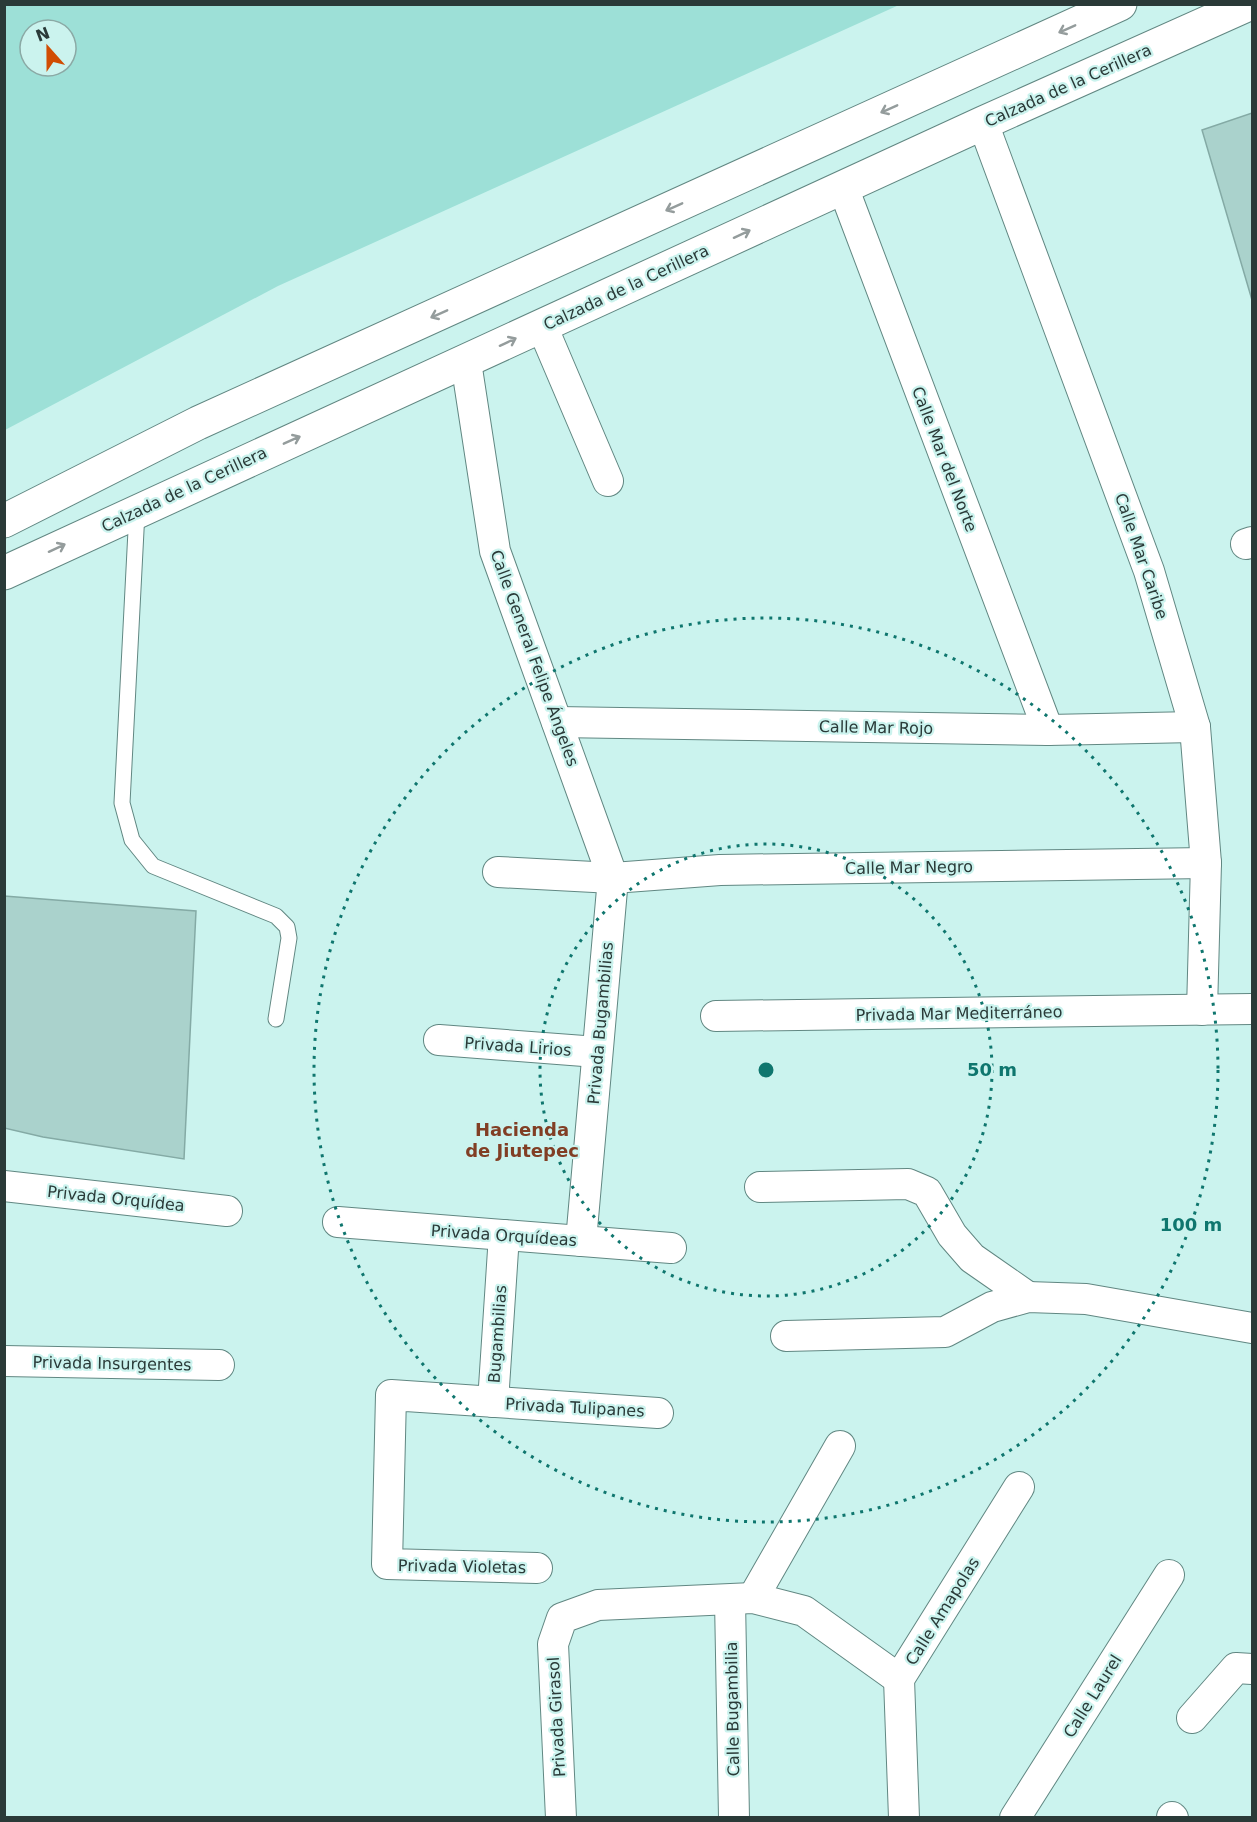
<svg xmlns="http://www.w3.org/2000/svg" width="1257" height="1822" viewBox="0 0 1257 1822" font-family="'DejaVu Sans',sans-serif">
	<rect width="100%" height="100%" fill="#cbf3ee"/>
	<path fill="#9de0d7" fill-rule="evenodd" d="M5 4H899V5L278 286 5 430ZM30 30H66V66H30Z"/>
	<g fill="#aad2cc" stroke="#84aaa5" stroke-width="1.5">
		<polygon points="1252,113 1252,300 1202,130"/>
		<polygon points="4,896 196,911 184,1159 43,1137 4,1128"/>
	</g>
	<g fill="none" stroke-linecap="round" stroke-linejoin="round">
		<defs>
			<polyline id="service" points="137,511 122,803 132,840 153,866 276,916 287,927 289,938 276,1019"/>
			<g id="minor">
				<polyline points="983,123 1149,571 1195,727 1206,863 1202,1010"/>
				<polyline points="843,187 1048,730"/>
				<polyline points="542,326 608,481"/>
				<polyline points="466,362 495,551 613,878 581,1241"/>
				<polyline points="1246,544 1252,542"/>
				<polyline points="557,722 1048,730 1195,727"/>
				<polyline points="498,872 613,878 720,870 1206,863"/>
				<polyline points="716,1016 1252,1009"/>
				<polyline points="439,1040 597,1052"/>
				<polyline points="4,1186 227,1211"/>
				<polyline points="760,1187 908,1184 927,1192 952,1235 972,1258 1028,1297"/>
				<polyline points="338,1222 671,1248"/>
				<polyline points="786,1336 945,1332 992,1307 1028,1297 1086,1299 1252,1328"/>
				<polyline points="4,1361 219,1365"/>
				<polyline points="493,1402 504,1235"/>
				<polyline points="537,1568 387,1564 391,1395 658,1413"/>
				<polyline points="753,1598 840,1446"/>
				<polyline points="730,1600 734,1818"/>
				<polyline points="1192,1718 1236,1668 1252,1669"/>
				<polyline points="1172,1817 1173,1818"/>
				<polyline points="561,1818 553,1644 562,1618 598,1605 753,1598 804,1611 899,1679"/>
				<polyline points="904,1818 899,1679 1019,1487"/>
				<polyline points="1015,1818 1169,1575"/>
			</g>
			<g id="tertiary">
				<polyline points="4,521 198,423 1120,4"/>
				<polyline points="4,573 983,123 1249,4"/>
			</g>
		</defs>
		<use href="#service" stroke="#618782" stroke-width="17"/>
		<use href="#minor" stroke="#618782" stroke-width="32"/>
		<use href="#tertiary" stroke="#618782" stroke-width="35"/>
		<use href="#service" stroke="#fff" stroke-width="15"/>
		<use href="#minor" stroke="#fff" stroke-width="30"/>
		<use href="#tertiary" stroke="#fff" stroke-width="33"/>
	</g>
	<defs><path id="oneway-shaft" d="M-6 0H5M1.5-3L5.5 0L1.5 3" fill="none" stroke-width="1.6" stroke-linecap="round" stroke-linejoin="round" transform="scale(1.5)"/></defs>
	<g stroke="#949c9c">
		<use href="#oneway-shaft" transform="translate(1067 29) rotate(156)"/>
		<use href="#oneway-shaft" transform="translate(889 109) rotate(156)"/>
		<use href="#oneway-shaft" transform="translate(674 207) rotate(156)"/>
		<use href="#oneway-shaft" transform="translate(742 234) rotate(-25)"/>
		<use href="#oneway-shaft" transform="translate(439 314) rotate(156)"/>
		<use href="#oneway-shaft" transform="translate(508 342) rotate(-25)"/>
		<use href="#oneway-shaft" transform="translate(292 440) rotate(-24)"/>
		<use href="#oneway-shaft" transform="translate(57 548) rotate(-25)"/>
	</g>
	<g fill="none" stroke="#0f766e" stroke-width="3" stroke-dasharray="3 6">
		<circle cx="766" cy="1070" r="226"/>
		<circle cx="766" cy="1070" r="452"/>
	</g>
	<g text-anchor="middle" stroke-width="4.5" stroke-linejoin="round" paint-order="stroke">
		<g font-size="16" fill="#2a3a38" stroke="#cbf3ee">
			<text transform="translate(1068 85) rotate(-24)" y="6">Calzada de la Cerillera</text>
			<text transform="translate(626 287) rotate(-25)" y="6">Calzada de la Cerillera</text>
			<text transform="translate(945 459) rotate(69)" y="6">Calle Mar del Norte</text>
			<text transform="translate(184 489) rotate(-25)" y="6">Calzada de la Cerillera</text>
			<text transform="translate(1142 556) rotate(71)" y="6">Calle Mar Caribe</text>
			<text transform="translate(535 658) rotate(70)" y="6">Calle General Felipe Ángeles</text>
			<text transform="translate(876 727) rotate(1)" y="6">Calle Mar Rojo</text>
			<text transform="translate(909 867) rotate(-1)" y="6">Calle Mar Negro</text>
			<text transform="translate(959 1013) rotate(-1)" y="6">Privada Mar Mediterráneo</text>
			<text transform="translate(600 1023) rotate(-85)" y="6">Privada Bugambilias</text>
			<text transform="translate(518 1046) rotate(4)" y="6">Privada Lirios</text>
			<text transform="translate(116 1198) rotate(6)" y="6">Privada Orquídea</text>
			<text transform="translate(504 1235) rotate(4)" y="6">Privada Orquídeas</text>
			<text transform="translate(497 1334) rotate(-86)" y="6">Bugambilias</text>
			<text transform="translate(112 1363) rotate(1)" y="6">Privada Insurgentes</text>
			<text transform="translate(575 1407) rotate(3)" y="6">Privada Tulipanes</text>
			<text transform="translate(462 1566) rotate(1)" y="6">Privada Violetas</text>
			<text transform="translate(942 1611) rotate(-58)" y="6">Calle Amapolas</text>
			<text transform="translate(1092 1696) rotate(-58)" y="6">Calle Laurel</text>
			<text transform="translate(732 1709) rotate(-91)" y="6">Calle Bugambilia</text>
			<text transform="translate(556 1717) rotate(-93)" y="6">Privada Girasol</text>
		</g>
		<g font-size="18" font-weight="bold" fill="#813e24" stroke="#cbf3ee">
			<text x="522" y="1136">Hacienda<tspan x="522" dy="21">de Jiutepec</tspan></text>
		</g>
	</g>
	<circle cx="766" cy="1070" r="9" fill="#0f766e" stroke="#cbf3ee" stroke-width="3"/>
	<g font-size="18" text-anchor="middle" font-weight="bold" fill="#0f766e" stroke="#cbf3ee" stroke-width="4.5" stroke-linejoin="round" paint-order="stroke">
		<text x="992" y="1076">50 m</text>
		<text x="1191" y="1231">100 m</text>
	</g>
	<rect width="1257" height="1822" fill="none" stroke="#2a3a38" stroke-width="12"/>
	<g transform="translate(48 48) rotate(339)"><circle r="28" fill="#cbf3ee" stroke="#8ba9a5" stroke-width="1.5"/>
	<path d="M0-4.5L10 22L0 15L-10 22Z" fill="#d14d03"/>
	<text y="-9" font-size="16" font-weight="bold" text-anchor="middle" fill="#2a3a38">N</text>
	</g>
</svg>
